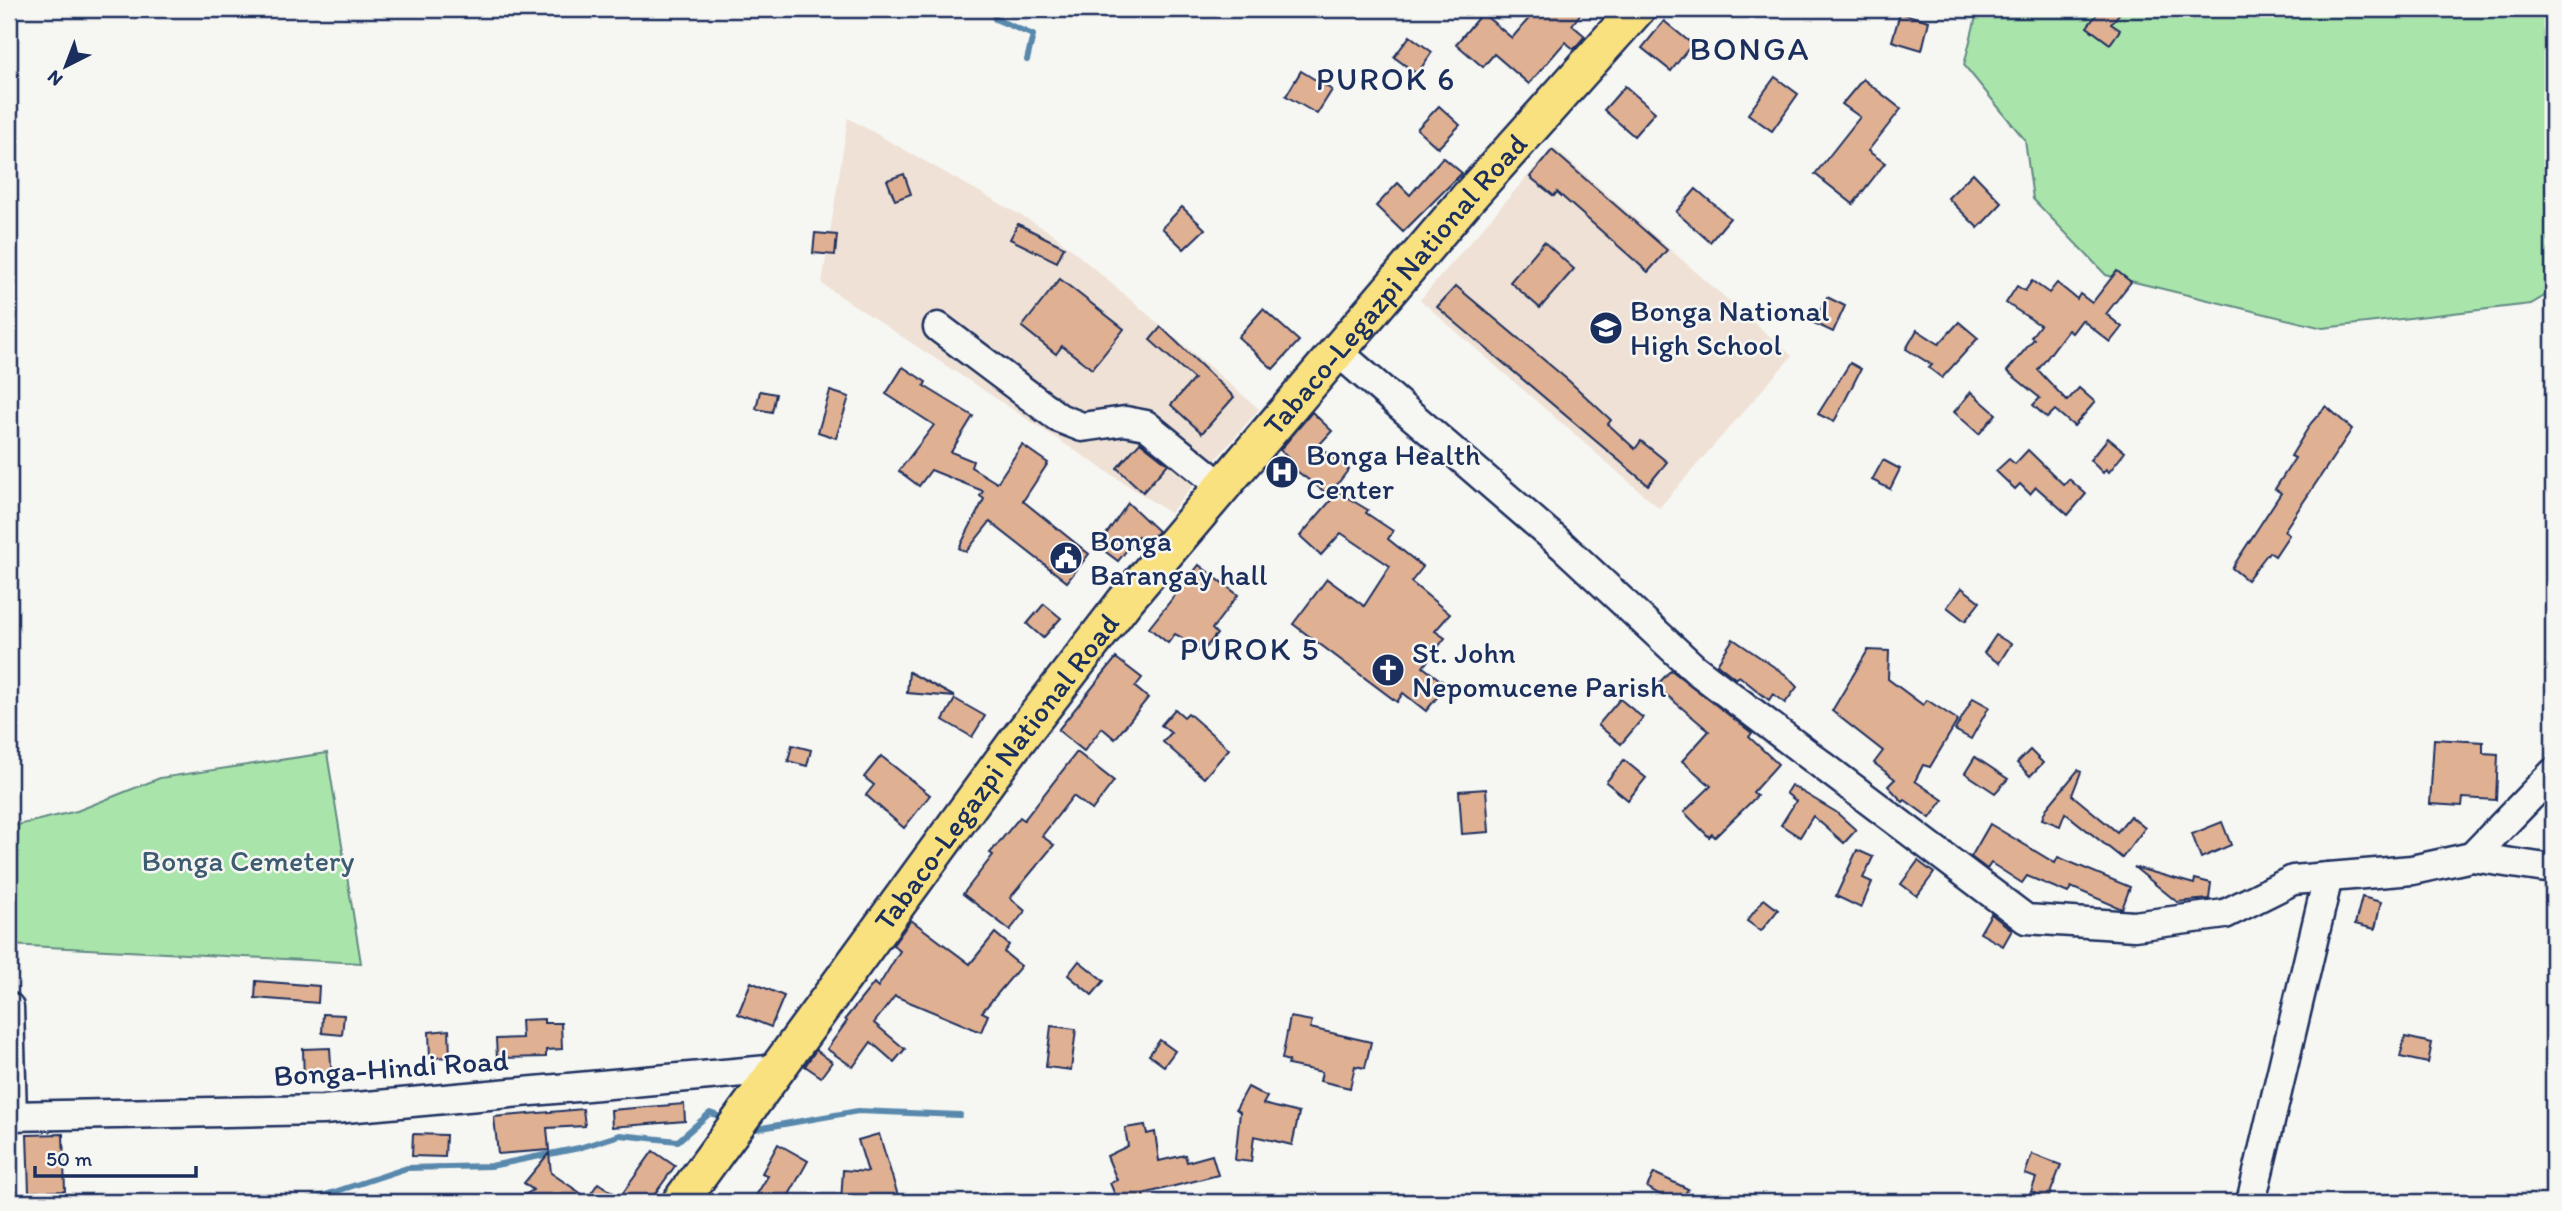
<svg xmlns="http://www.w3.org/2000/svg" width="2562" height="1211" viewBox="0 0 2562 1211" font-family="Itim,sans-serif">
	<rect width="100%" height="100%" fill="#f6f6f2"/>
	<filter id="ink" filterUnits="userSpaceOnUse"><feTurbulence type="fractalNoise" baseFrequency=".0143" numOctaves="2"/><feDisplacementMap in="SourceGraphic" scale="14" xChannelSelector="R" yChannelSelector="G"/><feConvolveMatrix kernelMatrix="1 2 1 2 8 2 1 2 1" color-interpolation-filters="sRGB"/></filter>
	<g filter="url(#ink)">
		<g fill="#efe1d5">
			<polygon points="848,118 1052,233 1259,409 1170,513 822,284"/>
			<polygon points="1553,147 1792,356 1659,508 1420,300"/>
		</g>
		<g fill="#a9e5aa" stroke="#628a84" stroke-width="2">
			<polygon points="1978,9 2553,9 2553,291 2531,304 2323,328 2106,275 2033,199 2025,140 1964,65"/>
			<polygon points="327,753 361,963 9,945 9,827 77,811 160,778"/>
		</g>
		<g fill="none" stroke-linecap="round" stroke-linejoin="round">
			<g stroke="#5889ad" stroke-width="6">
				<polyline points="993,9 995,19 1033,35 1027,60"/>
				<polyline points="747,1126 756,1129 858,1111 960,1115"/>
				<polyline points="304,1202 407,1168 491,1166 579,1148 620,1135 678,1141 710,1113 727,1119"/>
			</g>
		</g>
		<g fill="#e0b092" stroke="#1b2f5e" stroke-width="2">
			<polygon points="1537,9 1584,9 1572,25 1585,36 1574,49 1565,42 1529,84 1494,54 1483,67 1456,44 1482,13 1512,38"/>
			<polygon points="2101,9 2123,9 2111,24 2120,30 2110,44 2087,27"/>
			<polygon points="1900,13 1929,21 1922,50 1892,41"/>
			<polygon points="1664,21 1692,44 1671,71 1642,48"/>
			<polygon points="1410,36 1432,52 1417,74 1394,57"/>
			<polygon points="1301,71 1332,90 1317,114 1286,96"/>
			<polygon points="1775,77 1798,94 1772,131 1748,114"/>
			<polygon points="1863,79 1901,109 1868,151 1885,163 1853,204 1815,174 1860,117 1842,104"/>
			<polygon points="1625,86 1655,112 1634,136 1604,110"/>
			<polygon points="1439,106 1460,125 1438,148 1417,129"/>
			<polygon points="1552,150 1667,250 1648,272 1557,192 1554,196 1530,177"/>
			<polygon points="1443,157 1462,173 1403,232 1376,206 1398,183 1410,195"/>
			<polygon points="1973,173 2002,203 1978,228 1948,198"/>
			<polygon points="904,174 911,194 895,200 887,180"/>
			<polygon points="1696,189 1730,218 1710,242 1676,212"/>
			<polygon points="1182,207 1205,229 1184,249 1162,228"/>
			<polygon points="1018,224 1064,247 1057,262 1010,239"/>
			<polygon points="815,233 837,235 835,255 813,253"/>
			<polygon points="1544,242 1574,269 1540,308 1510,282"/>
			<polygon points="2117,271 2131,282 2106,314 2122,327 2110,342 2082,320 2072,333 2068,330 2038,370 2067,401 2079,388 2095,402 2074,426 2055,410 2047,418 2033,405 2040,398 2007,371 2034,339 2031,337 2040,325 2006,303 2017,286 2025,291 2032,281 2049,293 2057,283 2077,299 2080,294 2092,303"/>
			<polygon points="1060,279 1124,329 1092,369 1062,346 1056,354 1022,327"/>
			<polygon points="1456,286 1569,381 1611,420 1608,424 1635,449 1641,441 1667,462 1648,485 1437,307"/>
			<polygon points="1827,297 1845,306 1833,332 1814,323"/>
			<polygon points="1263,309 1299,341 1273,369 1238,337"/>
			<polygon points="1959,322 1978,338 1942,378 1929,368 1932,365 1906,349 1917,330 1939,344"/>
			<polygon points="1161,327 1234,397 1202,433 1171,405 1194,379 1150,340"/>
			<polygon points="1850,363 1861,369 1834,422 1818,414"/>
			<polygon points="903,367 926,382 924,386 973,416 951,452 973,461 971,467 997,483 1022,445 1048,463 1023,501 1089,554 1067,582 990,522 966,552 959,548 984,499 980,496 983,491 931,470 919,486 899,471 934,425 886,394"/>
			<polygon points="760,391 776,394 772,412 756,409"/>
			<polygon points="830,391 849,397 836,438 818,432"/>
			<polygon points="1971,392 1996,414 1979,434 1954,412"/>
			<polygon points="2326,406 2352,429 2284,531 2289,535 2275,556 2269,552 2247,580 2232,568 2281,493 2275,489 2295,458 2291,456 2311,423"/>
			<polygon points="1312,412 1332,431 1318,446 1349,469 1329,495 1290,466 1293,462 1280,450"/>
			<polygon points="2108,438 2125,452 2109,472 2106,469 2103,473 2090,460"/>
			<polygon points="1140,442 1168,464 1143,492 1117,468"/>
			<polygon points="2028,450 2064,485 2069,479 2086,494 2068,515 2036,487 2030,494 2020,484 2015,489 1996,471 2009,459 2015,464"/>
			<polygon points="1883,460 1900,469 1890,489 1872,480"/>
			<polygon points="1338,492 1368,510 1366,513 1393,531 1388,539 1423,567 1411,582 1450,614 1435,631 1445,638 1423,667 1447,685 1426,711 1403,693 1397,702 1293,624 1327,579 1364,606 1390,566 1341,533 1321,555 1300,536"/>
			<polygon points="1128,503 1158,531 1147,544 1138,536 1118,561 1098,546"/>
			<polygon points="1199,565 1238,595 1212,629 1217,634 1201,653 1181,637 1175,634 1168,643 1149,628"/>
			<polygon points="1962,588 1980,602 1965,621 1947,607"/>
			<polygon points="1044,604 1061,618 1043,638 1027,624"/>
			<polygon points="1996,635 2011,644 1999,663 1984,653"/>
			<polygon points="1733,639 1786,675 1797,687 1785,703 1773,694 1769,700 1739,676 1736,679 1717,664"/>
			<polygon points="1868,650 1889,651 1888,679 1923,705 1927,700 1958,720 1930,767 1923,765 1915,781 1943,800 1930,818 1905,800 1903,802 1888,786 1895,779 1874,763 1883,751 1832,711"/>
			<polygon points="1116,658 1142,678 1135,687 1148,698 1115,739 1102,728 1084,751 1058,730"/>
			<polygon points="1671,670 1752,733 1749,737 1778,764 1753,792 1757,796 1715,837 1712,834 1709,837 1684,812 1711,786 1682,761 1709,731 1656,686"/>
			<polygon points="909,672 955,697 907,693"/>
			<polygon points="1973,698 1989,707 1971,739 1955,730"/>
			<polygon points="955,699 985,716 972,737 943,720"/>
			<polygon points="1620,699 1643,718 1621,744 1598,725"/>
			<polygon points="1175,709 1184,717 1188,713 1229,749 1204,778 1163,742 1171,733 1161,725"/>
			<polygon points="2434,739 2483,742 2483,753 2498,754 2496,800 2463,798 2462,806 2430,804"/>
			<polygon points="792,745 811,750 807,766 788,761"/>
			<polygon points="2030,750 2043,763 2030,776 2017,763"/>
			<polygon points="1077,752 1114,781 1092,810 1073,796 1042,836 1054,845 1010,898 1025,911 1010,930 963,894 993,855 990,853 1020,817 1024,820"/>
			<polygon points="881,756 930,795 904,828 866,795 874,785 864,777"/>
			<polygon points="1975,757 2008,779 1995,793 1965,773"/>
			<polygon points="1624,760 1646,778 1628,800 1606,782"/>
			<polygon points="2078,770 2081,772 2072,795 2117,832 2130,816 2145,828 2122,858 2065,813 2060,826 2042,819 2046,809"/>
			<polygon points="1791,785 1836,812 1856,830 1844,843 1813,816 1800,837 1781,825 1796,801 1786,793"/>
			<polygon points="1486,789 1489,832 1462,834 1459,791"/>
			<polygon points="2222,822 2231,845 2201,858 2192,834"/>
			<polygon points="1990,824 2055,863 2058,857 2130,887 2122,909 2071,887 2068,893 2027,876 2022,883 1991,863 1987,869 1971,857"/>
			<polygon points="1857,850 1873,857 1863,878 1872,882 1861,908 1836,896"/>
			<polygon points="1918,861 1934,873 1917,896 1901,884"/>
			<polygon points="2134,867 2194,884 2195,879 2211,883 2209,899 2177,902"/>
			<polygon points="2362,897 2381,902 2375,929 2355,924"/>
			<polygon points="1764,899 1778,910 1761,931 1747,921"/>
			<polygon points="1991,914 2012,930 2003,946 1980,933"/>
			<polygon points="911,920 970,964 995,933 1009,945 1004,952 1021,966 982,1012 988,1015 981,1032 895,996 874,1023 905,1049 894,1062 871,1042 853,1067 827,1049 847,1021 845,1019 874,983 878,987 900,951 893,945"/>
			<polygon points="1079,961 1104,981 1092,995 1068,975"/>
			<polygon points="256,981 319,986 318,1003 255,998"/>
			<polygon points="751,982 784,996 771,1027 738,1014"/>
			<polygon points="323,1014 344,1015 342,1035 322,1033"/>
			<polygon points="1290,1017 1312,1021 1310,1028 1371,1042 1365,1068 1355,1066 1350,1088 1320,1081 1322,1072 1288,1065 1289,1061 1282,1059"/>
			<polygon points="544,1019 544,1023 561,1023 562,1049 546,1050 546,1057 497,1058 496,1039 522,1038 521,1020"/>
			<polygon points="1051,1026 1076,1029 1071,1070 1046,1067"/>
			<polygon points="449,1030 450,1057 430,1058 429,1032"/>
			<polygon points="2405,1037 2432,1043 2428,1063 2400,1057"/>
			<polygon points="1160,1040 1175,1051 1164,1066 1149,1055"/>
			<polygon points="330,1048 332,1079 304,1080 303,1049"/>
			<polygon points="816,1050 832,1062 821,1077 805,1066"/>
			<polygon points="1248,1087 1267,1097 1263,1104 1299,1113 1292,1145 1254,1136 1251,1162 1235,1160 1240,1112 1236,1109"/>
			<polygon points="684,1104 685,1121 612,1127 611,1110"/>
			<polygon points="583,1109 585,1126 547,1128 549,1150 498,1154 494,1117"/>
			<polygon points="1145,1125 1147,1134 1155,1132 1159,1161 1185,1155 1187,1162 1212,1155 1218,1175 1143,1194 1146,1202 1118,1202 1110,1183 1117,1180 1107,1156 1128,1146 1125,1128"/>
			<polygon points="63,1134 65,1191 29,1192 27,1135"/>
			<polygon points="413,1134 446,1135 445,1157 412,1156"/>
			<polygon points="879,1134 900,1202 841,1202 843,1170 868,1172 858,1140"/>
			<polygon points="778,1144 808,1161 785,1202 752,1202 768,1176 762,1173"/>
			<polygon points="653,1151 675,1166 649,1202 513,1202 533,1190 524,1183 549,1153 551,1173 588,1198 598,1183 620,1197"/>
			<polygon points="2032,1154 2061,1165 2048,1199 2031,1192 2036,1178 2025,1174"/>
			<polygon points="1654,1173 1688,1189 1681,1202 1658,1202 1662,1196 1647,1187"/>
		</g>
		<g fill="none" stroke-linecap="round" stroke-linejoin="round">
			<defs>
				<g id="minor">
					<polyline points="938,327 1059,418 1082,427 1125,421 1146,425 1221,486"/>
					<polyline points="1337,351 1564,547 1695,669 2026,919 2134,926 2225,914 2293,880 2412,870 2472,857 2553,869"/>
					<polyline points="2472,857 2553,773"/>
					<polyline points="9,1007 12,1116"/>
					<polyline points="9,1116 323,1110 778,1069"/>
					<polyline points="2251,1202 2328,877"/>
				</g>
				<g id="major">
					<path id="s1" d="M680 1202 1013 746 1125 601 1466 200 1637 9"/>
				</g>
			</defs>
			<use href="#minor" stroke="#1b2f5e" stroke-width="33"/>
			<use href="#major" stroke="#1b2f5e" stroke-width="40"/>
			<use href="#minor" stroke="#f6f6f2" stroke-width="28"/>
			<use href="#major" stroke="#fae180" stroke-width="35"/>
		</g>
	</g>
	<defs>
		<symbol id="school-disc" viewBox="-11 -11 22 22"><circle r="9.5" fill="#1b2f5e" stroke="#f6f6f2"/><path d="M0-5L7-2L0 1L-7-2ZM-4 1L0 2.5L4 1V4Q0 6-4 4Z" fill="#fff"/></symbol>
		<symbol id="hospital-disc" viewBox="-11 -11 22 22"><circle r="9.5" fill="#1b2f5e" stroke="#f6f6f2"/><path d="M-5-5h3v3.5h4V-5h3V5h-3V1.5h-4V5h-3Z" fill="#fff"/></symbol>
		<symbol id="civic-disc" viewBox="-11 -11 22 22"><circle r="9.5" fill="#1b2f5e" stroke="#f6f6f2"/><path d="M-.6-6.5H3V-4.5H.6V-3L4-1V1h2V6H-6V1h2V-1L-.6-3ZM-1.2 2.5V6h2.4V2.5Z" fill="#fff"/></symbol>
		<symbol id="church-disc" viewBox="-11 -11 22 22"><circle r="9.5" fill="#1b2f5e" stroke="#f6f6f2"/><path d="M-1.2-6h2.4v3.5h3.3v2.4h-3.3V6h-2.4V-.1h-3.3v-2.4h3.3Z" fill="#fff"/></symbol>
	</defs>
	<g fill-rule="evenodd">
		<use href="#school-disc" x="1587" y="309" width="38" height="38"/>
		<use href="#hospital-disc" x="1263" y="453" width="38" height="38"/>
		<use href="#civic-disc" x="1047" y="539" width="38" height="38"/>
		<use href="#church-disc" x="1369" y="651" width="38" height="38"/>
	</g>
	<g text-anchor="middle" stroke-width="5" stroke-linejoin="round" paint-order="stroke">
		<g font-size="30" fill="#1b2f5e" stroke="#f6f6f2">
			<text dy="10" stroke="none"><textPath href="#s1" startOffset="1164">Tabaco-Legazpi National Road</textPath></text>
			<text dy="10" stroke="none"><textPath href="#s1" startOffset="534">Tabaco-Legazpi National Road</textPath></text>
			<text transform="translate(391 1068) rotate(-4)" y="10">Bonga-Hindi Road</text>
		</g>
		<g font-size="30" fill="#1b2f5e" stroke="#f6f6f2" text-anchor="start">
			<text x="1630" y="321">Bonga National<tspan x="1630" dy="34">High School</tspan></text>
			<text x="1306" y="465">Bonga Health<tspan x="1306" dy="34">Center</tspan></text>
			<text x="1090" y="551">Bonga<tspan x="1090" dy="34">Barangay hall</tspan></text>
			<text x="1412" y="663">St. John<tspan x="1412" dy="34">Nepomucene Parish</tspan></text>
		</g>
		<g font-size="30" fill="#3e5c71" stroke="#f6f6f2">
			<text x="248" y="871">Bonga Cemetery</text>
		</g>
		<g font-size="32" letter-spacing="2" fill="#1b2f5e" stroke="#f6f6f2">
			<text x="1386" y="90">PUROK 6</text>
			<text x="1250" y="660">PUROK 5</text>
		</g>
		<g font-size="33" letter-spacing="2" fill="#1b2f5e" stroke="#f6f6f2">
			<text x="1750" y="60">BONGA</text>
		</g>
	</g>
	<rect width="2562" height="1211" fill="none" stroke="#f6f6f2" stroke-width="35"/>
	<rect x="18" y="18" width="2527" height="1176" fill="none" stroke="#1b2f5e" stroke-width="2.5" filter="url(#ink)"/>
	<g transform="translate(66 66) rotate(222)" stroke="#f6f6f2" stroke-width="5" paint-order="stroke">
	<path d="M0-5L12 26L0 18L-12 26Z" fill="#1b2f5e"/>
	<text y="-10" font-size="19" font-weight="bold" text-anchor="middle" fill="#1b2f5e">N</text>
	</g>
	<path d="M35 1166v10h161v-10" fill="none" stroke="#1b2f5e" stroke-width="3.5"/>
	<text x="46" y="1166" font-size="21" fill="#1b2f5e" stroke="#f6f6f2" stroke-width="5" paint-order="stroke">50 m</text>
</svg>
